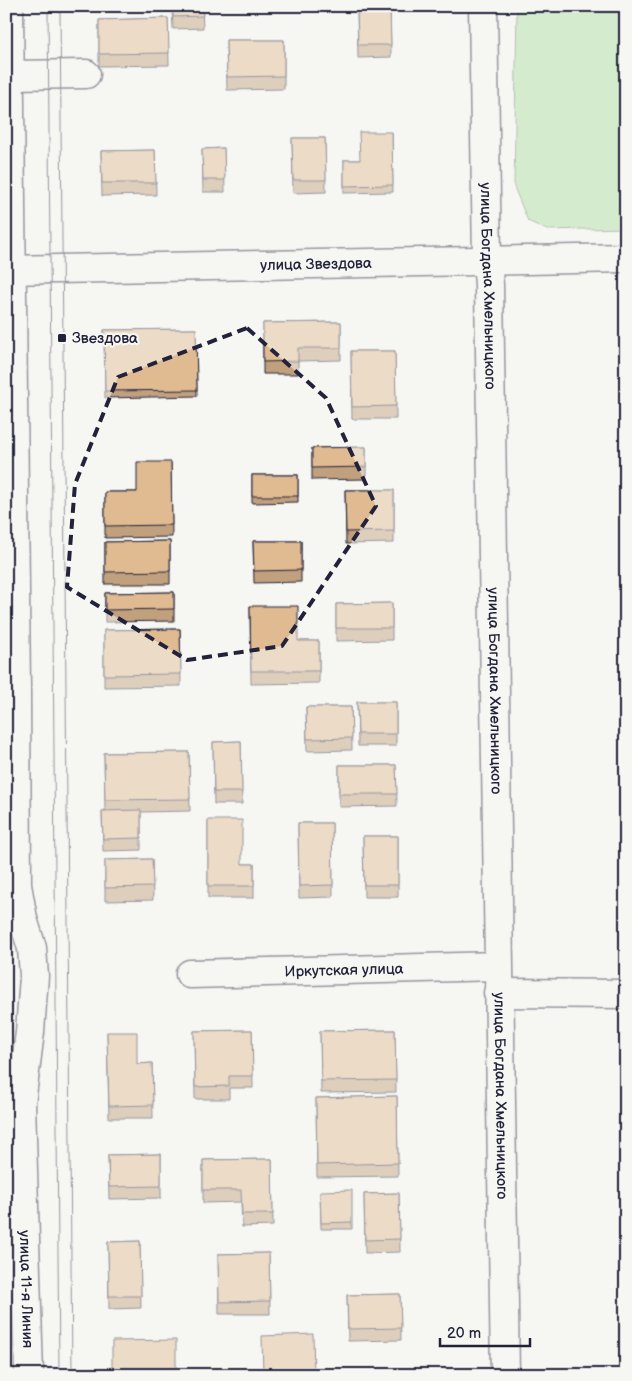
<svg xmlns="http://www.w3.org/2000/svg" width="632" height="1381" viewBox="0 0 632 1381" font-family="'Balsamiq Sans',sans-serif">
	<rect width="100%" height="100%" fill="#f6f6f2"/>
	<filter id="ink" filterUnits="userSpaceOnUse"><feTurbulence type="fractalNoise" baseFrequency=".02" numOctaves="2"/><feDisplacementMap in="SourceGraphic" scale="10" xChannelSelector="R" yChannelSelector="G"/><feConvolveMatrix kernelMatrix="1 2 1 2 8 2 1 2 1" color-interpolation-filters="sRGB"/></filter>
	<g filter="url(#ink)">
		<polygon fill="#acde9f" stroke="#67806d" points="517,6 626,6 626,228 547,230 528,221 514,187"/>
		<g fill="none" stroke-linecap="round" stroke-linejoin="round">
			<defs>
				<g id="minor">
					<path id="s1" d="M9 6 16 690 17 885 23 919 32 948 34 976 30 1032 21 1103 29 1375"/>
					<polyline points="9,75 86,74"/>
					<path id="s2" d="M6 270 626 258"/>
					<path id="s3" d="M190 974 498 966"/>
					<polyline points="498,993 626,994"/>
				</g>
				<g id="major">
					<path id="s4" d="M483 6 487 260 489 285 505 1375"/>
				</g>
			</defs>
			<use href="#minor" stroke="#22223b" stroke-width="31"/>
			<use href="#major" stroke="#22223b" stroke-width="31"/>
			<use href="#minor" stroke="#f6f6f2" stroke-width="28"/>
			<use href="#major" stroke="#f6f6f2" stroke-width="28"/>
			<g stroke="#22223b" stroke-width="1">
				<polyline points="48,6 59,1375"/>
				<polyline points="60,6 72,1375"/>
			</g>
		</g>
		<g fill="#c1a07d" stroke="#22223b">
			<polygon points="172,6 202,6 203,28 173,29"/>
			<polygon points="357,7 390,7 391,57 358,58"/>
			<polygon points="168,18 169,65 99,66 99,20"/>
			<polygon points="226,40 284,40 284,89 227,90"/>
			<polygon points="392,132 393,192 344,193 344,160 360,160"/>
			<polygon points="292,138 325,138 326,192 293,193"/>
			<polygon points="224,148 225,192 203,192 202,149"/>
			<polygon points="155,150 156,195 102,196 101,151"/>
			<polygon points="341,322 341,360 298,361 298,374 263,374 263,323"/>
			<polygon points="196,329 197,396 105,398 104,330"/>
			<polygon points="351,351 395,351 396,419 352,419"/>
			<polygon points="366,447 366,479 312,480 312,448"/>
			<polygon points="171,462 172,537 105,538 105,492 137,492"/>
			<polygon points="252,475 298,475 298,502 252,503"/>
			<polygon points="345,490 394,490 394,543 346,544"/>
			<polygon points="170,541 170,584 105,584 105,542"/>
			<polygon points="253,541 301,541 301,582 254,583"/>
			<polygon points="174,592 174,621 105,622 105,593"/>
			<polygon points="392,603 392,640 336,641 336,604"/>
			<polygon points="250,606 298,641 319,641 319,683 251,684"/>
			<polygon points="180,629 181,686 104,687 104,630"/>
			<polygon points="357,702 396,702 396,746 358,746"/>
			<polygon points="306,707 351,707 352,750 307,751"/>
			<polygon points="241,741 242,804 214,804 213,742"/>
			<polygon points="189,752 190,811 141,812 141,850 103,851 102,811 105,811 104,753"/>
			<polygon points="339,765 396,765 397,806 339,807"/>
			<polygon points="208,820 242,864 254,864 254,898 208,898"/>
			<polygon points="298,823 332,823 333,897 299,898"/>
			<polygon points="363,836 398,836 398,897 364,897"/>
			<polygon points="152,859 153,900 105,901 105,860"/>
			<polygon points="252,1030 253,1088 229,1088 229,1099 195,1099 194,1031"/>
			<polygon points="395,1030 396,1092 321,1093 320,1031"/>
			<polygon points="107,1032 137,1064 152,1063 153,1118 109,1118"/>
			<polygon points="397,1096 398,1176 317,1177 316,1098"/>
			<polygon points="161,1154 161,1198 109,1199 108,1155"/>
			<polygon points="272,1159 273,1226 242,1227 241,1202 203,1203 203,1160"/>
			<polygon points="320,1191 352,1222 352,1229 321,1229"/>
			<polygon points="399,1193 400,1252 365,1253 364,1194"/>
			<polygon points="140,1241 141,1308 109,1309 108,1242"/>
			<polygon points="269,1253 270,1314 219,1314 218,1254"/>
			<polygon points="400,1294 401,1340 348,1341 347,1295"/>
		</g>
		<g fill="#e0ba91" stroke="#22223b">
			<polygon points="173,6 202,6 203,16 173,17"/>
			<polygon points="357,7 390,7 391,45 358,45"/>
			<polygon points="168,18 169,53 99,54 99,20"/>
			<polygon points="226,40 284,40 284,76 227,77"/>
			<polygon points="359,132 392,132 393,185 344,186 344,160 360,160"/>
			<polygon points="292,138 325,138 326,180 293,180"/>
			<polygon points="224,148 225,180 203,180 202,149"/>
			<polygon points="155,150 156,183 102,183 101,151"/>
			<polygon points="341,322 341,348 298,348 298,361 263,362 263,323"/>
			<polygon points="196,329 197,390 105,391 104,330"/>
			<polygon points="351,351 395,351 396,406 352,407"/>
			<polygon points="366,447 366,467 312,468 312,448"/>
			<polygon points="137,462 171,462 172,525 105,526 105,492 137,492"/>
			<rect x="252" y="475" width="46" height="21"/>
			<polygon points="345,490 394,490 394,531 346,532"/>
			<polygon points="170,541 170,571 105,572 105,542"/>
			<polygon points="253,541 301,541 301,570 254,571"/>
			<polygon points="174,592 174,609 105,610 105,593"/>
			<polygon points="392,603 392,628 336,628 336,604"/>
			<polygon points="250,606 298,606 298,641 319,641 319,671 251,671"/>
			<polygon points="180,629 181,674 104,675 104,630"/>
			<polygon points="357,702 396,702 396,734 358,734"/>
			<polygon points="306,707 351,707 352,738 307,739"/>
			<polygon points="241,741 242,792 214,792 213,742"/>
			<polygon points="189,752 190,799 105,800 104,753"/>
			<polygon points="339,765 396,765 397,794 339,794"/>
			<polygon points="141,810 141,838 103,839 102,811"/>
			<polygon points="208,820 242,820 242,864 254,864 254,886 208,886"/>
			<polygon points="298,823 332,823 333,885 299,886"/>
			<polygon points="363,836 398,836 398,885 364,885"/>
			<polygon points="152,859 153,887 105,888 105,860"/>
			<polygon points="252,1030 253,1076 229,1076 229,1086 195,1087 194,1031"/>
			<polygon points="395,1030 396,1080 321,1081 320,1031"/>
			<polygon points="107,1032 137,1032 137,1064 152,1063 153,1105 109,1106"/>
			<polygon points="397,1096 398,1163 317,1165 316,1098"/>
			<polygon points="161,1154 161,1186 109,1187 108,1155"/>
			<polygon points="272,1159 273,1214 242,1214 241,1190 203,1190 203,1160"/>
			<polygon points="352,1190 352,1222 321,1223 320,1191"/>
			<polygon points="399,1193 400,1239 365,1240 364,1194"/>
			<polygon points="140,1241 141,1296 109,1296 108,1242"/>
			<polygon points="269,1253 270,1301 219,1302 218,1254"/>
			<polygon points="400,1294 401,1328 348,1329 347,1295"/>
			<polygon points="313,1334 314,1375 263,1375 262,1336"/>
			<polygon points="176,1340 176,1375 112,1375 112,1341"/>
		</g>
	</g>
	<path d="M0 0H632V1381H0ZM247 328 326 398 376 506 282 646 187 660 67 587 75 484 118 377Z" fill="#f6f6f2" fill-opacity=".55" fill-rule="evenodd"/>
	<path fill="none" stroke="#22223b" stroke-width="4" stroke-dasharray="10 6" stroke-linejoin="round" d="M247 328 326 398 376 506 282 646 187 660 67 587 75 484 118 377Z"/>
	<rect fill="#22223b" stroke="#f6f6f2" stroke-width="2" x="57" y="333" width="10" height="10" rx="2.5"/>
	<g text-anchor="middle" stroke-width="4.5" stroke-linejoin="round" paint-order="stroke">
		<g font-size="15" fill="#22223b" stroke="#f6f6f2">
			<text dy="5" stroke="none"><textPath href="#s2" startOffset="310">улица Звездова</textPath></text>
			<text dy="5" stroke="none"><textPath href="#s4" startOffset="280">улица Богдана Хмельницкого</textPath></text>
			<text dy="5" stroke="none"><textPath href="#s4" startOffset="685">улица Богдана Хмельницкого</textPath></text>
			<text dy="5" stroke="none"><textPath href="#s3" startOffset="154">Иркутская улица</textPath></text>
			<text dy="5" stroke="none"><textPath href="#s4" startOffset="1090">улица Богдана Хмельницкого</textPath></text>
			<text dy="5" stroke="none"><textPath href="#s1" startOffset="1286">улица 11-я Линия</textPath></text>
		</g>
		<g font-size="15" fill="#22223b" stroke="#f6f6f2" text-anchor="start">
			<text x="72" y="343">Звездова</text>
		</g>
	</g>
	<rect width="632" height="1381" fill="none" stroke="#f6f6f2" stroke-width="25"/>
	<rect x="12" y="12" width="607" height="1356" fill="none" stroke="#22223b" stroke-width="2" filter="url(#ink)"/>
	<path d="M440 1338v8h90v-8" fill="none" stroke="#22223b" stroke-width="2.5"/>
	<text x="447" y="1338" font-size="15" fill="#22223b" stroke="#f6f6f2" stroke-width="4" paint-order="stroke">20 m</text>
</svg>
